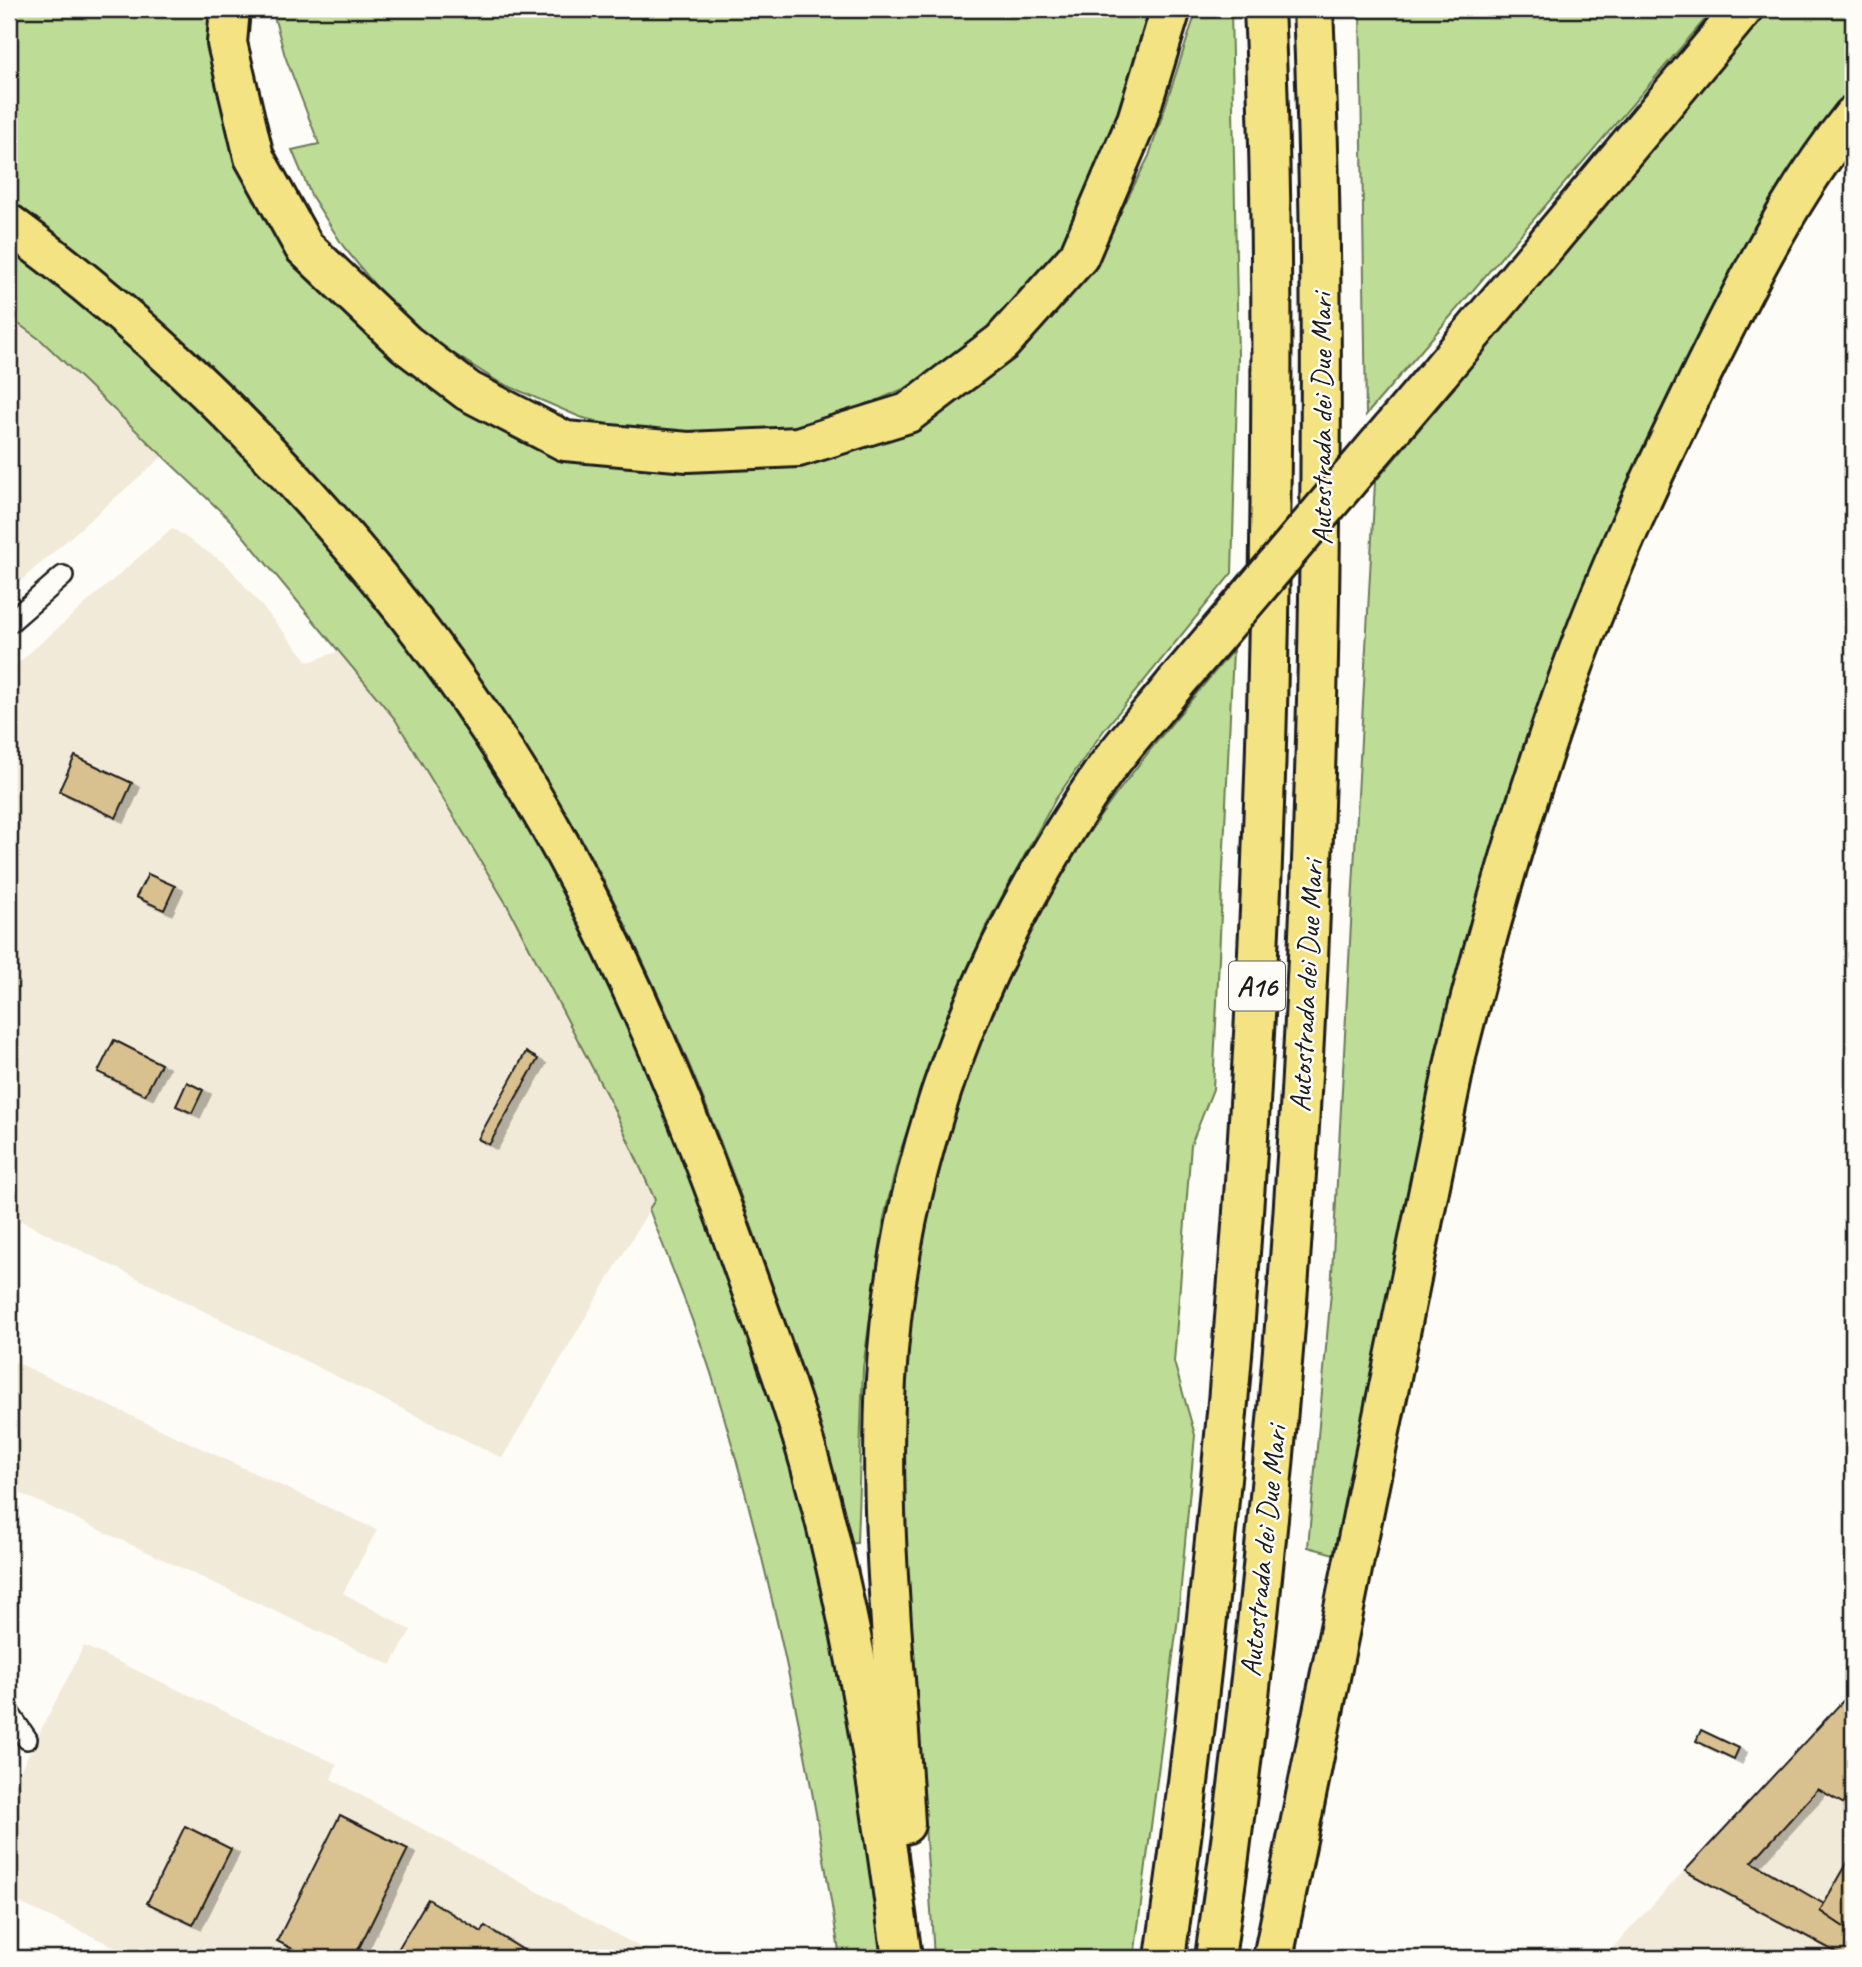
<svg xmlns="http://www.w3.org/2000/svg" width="1862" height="1967" viewBox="0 0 1862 1967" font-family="Caveat,sans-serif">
	<defs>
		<filter id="shadow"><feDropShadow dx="8" dy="4.5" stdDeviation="0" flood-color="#0004"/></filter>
	</defs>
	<rect width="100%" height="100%" fill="#fdfcf7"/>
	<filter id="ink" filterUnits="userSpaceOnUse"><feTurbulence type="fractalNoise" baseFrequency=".0143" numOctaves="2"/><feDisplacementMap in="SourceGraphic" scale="14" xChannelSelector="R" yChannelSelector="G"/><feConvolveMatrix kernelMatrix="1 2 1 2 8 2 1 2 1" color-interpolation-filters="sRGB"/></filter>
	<g filter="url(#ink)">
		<g fill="#f2ead8">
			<polygon points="9,317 42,341 163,456 9,591"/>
			<polygon points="172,528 227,565 309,662 339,651 395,719 507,905 613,1107 655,1200 502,1458 9,1215 9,671"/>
			<polygon points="9,1359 377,1530 343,1593 411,1630 391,1665 9,1488"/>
			<polygon points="84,1646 337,1764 331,1779 660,1958 139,1958 9,1898 9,1792"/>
			<polygon points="1853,1689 1853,1958 1604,1958 1604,1957"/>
		</g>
		<g fill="#bddc95" stroke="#6c7c58" stroke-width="2">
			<path d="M9 9H222L298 251 578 451 924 415 978 387 1067 301 1093 266 1149 156 1197 9H1231L1238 356 1232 573 1104 730 1055 800 988 922 942 1030 899 1155 884 1218 863 1368 857 1543 848 1544C800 1359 742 1179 663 1005 637 949 611 891 580 837 486 675 372 526 239 393 168 322 88 260 9 199Z"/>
			<polygon points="272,9 1167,9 1073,233 1006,317 919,382 855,410 794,428 678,435 613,426 580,417 497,381 412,327 382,294 343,246 311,195 292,150 319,144 285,56"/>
			<polygon points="1360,9 1714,9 1366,415"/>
			<polygon points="1767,9 1853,9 1853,86 1779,194 1697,338 1614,517 1558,652 1498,828 1450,1014 1347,1509 1334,1554 1308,1547 1331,1292 1375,482 1455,387 1451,382"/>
			<path d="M9 244 139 348 307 519 382 611 520 804 630 1019 725 1262 789 1463 819 1577 842 1693 867 1821 886 1958H840C810 1760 770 1565 711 1373 693 1318 670 1264 649 1209L655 1200 613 1107 507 905 395 719 231 521 42 341 9 317Z"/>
			<path d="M1233 650 1213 1089 1191 1145 1174 1362 1195 1435 1178 1618 1134 1958H934C928 1858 920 1758 912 1657 909 1613 903 1569 901 1524 893 1284 953 1039 1086 837 1130 771 1182 711 1233 650Z"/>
		</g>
		<g fill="#d8c08f" stroke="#1c1c1c" stroke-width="2" filter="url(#shadow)">
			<polygon points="75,756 132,783 116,818 59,791"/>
			<polygon points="148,874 175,886 164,910 136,897"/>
			<polygon points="114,1040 161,1064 145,1095 98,1072"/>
			<polygon points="526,1052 538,1059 489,1145 478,1139"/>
			<polygon points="187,1082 203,1090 192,1113 176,1106"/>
			<polygon points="1853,1690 1853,1809 1818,1789 1752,1862 1824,1904 1820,1911 1853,1933 1853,1958 1847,1958 1685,1871"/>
			<polygon points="1701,1730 1739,1748 1734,1759 1696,1741"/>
			<polygon points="340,1815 408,1849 354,1958 310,1958 277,1941"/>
			<polygon points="185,1826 231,1849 193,1925 147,1903"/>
			<polygon points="1853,1853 1853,1933 1820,1911"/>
			<polygon points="428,1899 482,1932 485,1926 531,1955 529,1958 410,1958 397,1951"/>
		</g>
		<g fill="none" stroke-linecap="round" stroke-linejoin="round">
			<defs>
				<g id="service">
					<polyline points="9,623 63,576"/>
					<polyline points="9,1713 27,1739"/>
				</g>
				<g id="motorway">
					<polyline points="230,9 227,43 254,157 304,247 406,344 468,391 565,441 688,452 798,447 908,413 1002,342 1079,256 1137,120 1171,9"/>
					<path d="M9 224C237 392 449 630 580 882 642 1002 693 1125 738 1252 763 1322 790 1392 810 1463 855 1624 880 1792 902 1958"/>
					<polyline points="1439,373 1743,9"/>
					<path d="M905 1824C897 1676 878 1527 886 1380 898 1159 977 955 1102 774 1124 743 1151 714 1175 684"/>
					<path d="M1165 1958C1227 1514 1261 1066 1269 618 1272 415 1274 211 1264 9"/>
					<path d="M1215 1958C1277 1527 1309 1092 1318 657 1322 441 1323 225 1313 9"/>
					<path d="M1273 1958 1457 1052C1487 932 1521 814 1562 697 1601 585 1651 477 1703 371 1746 284 1792 192 1853 116"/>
				</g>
			</defs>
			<use href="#service" stroke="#1c1c1c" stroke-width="24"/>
			<use href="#motorway" stroke="#1c1c1c" stroke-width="44"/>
			<use href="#service" stroke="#fdfcf7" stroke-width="19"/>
			<use href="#motorway" stroke="#f4e382" stroke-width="38"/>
			<defs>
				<polyline id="motorway-bridge" points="1175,684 1439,373"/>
			</defs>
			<use href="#motorway-bridge" stroke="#1c1c1c" stroke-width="44" stroke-linecap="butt"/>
			<use href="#motorway-bridge" stroke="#f4e382" stroke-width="38"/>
		</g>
	</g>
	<g text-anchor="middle" stroke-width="5" stroke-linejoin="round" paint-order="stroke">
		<rect fill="#fdfcf7" stroke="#605f5e" stroke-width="2" x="1229" y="961.5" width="56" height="49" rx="5"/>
		<g font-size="28" font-weight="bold" fill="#1c1c1c">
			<text x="1257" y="996">A16</text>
		</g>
		<g font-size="30" fill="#1c1c1c" stroke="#fdfcf7">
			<text transform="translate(1321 419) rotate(-90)" y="10">Autostrada dei Due Mari</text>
			<text transform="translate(1306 986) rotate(-87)" y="10">Autostrada dei Due Mari</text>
			<text transform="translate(1263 1551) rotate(-84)" y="10">Autostrada dei Due Mari</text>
		</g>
	</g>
	<rect width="1862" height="1967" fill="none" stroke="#fdfcf7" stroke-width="35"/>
	<rect x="18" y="18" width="1827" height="1932" fill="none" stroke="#1c1c1c" stroke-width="2.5" filter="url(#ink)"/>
</svg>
